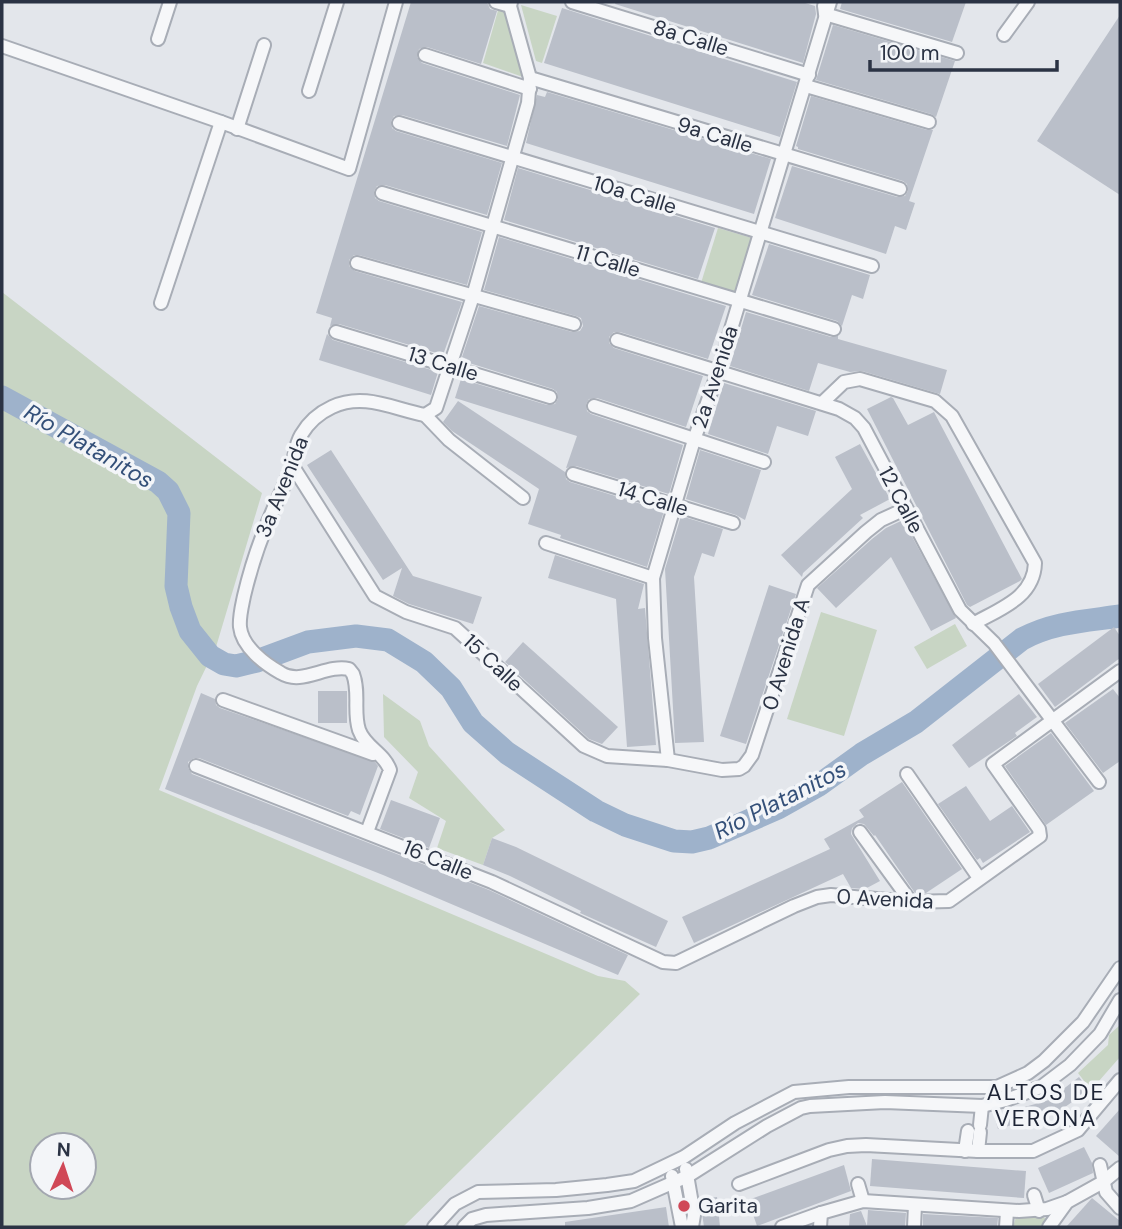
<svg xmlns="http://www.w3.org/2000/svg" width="1122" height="1229" viewBox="0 0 1122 1229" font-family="'DM Sans',sans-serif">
	<rect width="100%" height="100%" fill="#e3e6eb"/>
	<g fill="#c8d5c4" fill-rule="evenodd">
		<polygon points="521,5 557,16 542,63 536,61"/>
		<polygon points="499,7 508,9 523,77 483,63"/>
		<polygon points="718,228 752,238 735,293 701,283"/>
		<path d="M2 292 262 493 216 647 197 686 159 790 598 976 625 981 640 994 403 1227H2ZM84 1145V1187H42V1145Z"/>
		<polygon points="821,612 877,630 844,736 787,719"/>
		<polygon points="955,624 967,646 927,669 914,647"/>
		<polygon points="383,694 420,721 429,746 505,830 492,838 483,865 437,848 446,821 409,798 418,772 384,737"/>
		<polygon points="1120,1025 1120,1057 1091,1090 1078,1073 1108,1045 1109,1035"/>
		<polygon points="1016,1217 1043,1217 1048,1220 1044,1227 1013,1227"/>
	</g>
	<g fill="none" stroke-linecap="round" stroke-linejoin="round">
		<path stroke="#9eb2cb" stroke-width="23" d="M2 397 158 482 168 491 179 513 176 586 181 607 190 631 210 656 224 664 236 666 257 661 308 642 356 636 388 640 424 662 451 688 473 723 507 753 596 811 625 825 674 841 692 842 709 838 778 808 819 785 862 754 916 722 1022 639C1054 622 1086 621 1120 616"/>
	</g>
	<g fill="#babfc9">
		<polygon points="411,2 487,2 490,9 497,11 481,64 427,47 419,49 417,57 422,63 520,95 507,146 402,115 394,116 391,121 392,128 396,131 502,163 487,215 385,185 377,186 374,191 375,198 379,201 482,232 467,285 359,255 354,255 349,260 349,266 355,271 462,302 443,355 339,324 330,326 332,318 316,313"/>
		<polygon points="616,2 802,2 815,6 816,14 803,63 615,4"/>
		<polygon points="842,2 966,2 952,42 840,9"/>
		<polygon points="562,8 797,82 780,137 544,63"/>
		<polygon points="1120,15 1120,195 1037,141"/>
		<polygon points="833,25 955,61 936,117 931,114 816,80"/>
		<polygon points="547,92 771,159 754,214 526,143 537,95 545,97"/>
		<polygon points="811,96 927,130 933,130 909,201 915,203 906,230 895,226 886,254 775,218 792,166 897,197 905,196 908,191 907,184 903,181 798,149 798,147 796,146"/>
		<polygon points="518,168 715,228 698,279 504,220"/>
		<polygon points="499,237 726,306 708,359 620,332 614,332 609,337 609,343 614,348 703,376 686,427 597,398 589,399 586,404 587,411 591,414 683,445 669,494 576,466 566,468 577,436 455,398 461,379 547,405 555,404 558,399 557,392 553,389 466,362 467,359 462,357 479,306 572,332 580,331 583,326 581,318 576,316 484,290"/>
		<polygon points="769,244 870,275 863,299 852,295 842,326 837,321 752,295"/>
		<polygon points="746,312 831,337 838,336 838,339 947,370 940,394 862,371 850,372 818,363 809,391 730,366"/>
		<polygon points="327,334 333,340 438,372 431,395 319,360"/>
		<polygon points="724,383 816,411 808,436 777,426 768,454 708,434"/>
		<polygon points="891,397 893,398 908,425 934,412 1022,579 1020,581 970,607 967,605 867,409"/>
		<polygon points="458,401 565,472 566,479 570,482 664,511 647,567 560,538 561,535 528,524 539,489 452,431 443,422"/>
		<polygon points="860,444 890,499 860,515 863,518 803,573 802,577 781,555 852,489 835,457"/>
		<polygon points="331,450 413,576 482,597 473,624 409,604 393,596 402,568 383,580 307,465"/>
		<polygon points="700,450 761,470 745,520 736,515 686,499"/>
		<polygon points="681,516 723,529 714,557 702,553 694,577 704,742 675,743 665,569"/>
		<polygon points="903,520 956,618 931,631 891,557 836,608 817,588 872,539 886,528"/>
		<polygon points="555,555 644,584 638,609 645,608 656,745 627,747 616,599 548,578"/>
		<polygon points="769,585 796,594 746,744 720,736"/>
		<polygon points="1114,627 1120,636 1120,658 1055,707 1038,684"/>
		<polygon points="523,642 618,727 602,744 589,739 505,662"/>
		<polygon points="1113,689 1120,698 1120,761 1103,773 1065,723"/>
		<rect x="318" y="691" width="29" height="32"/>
		<polygon points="201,693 215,699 216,705 220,708 375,762 378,766 360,815 351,811 348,816 199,758 194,758 188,762 188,768 192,774 489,890 628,955 618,975 383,875 165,789"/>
		<polygon points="1019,694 1037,717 1015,733 1017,736 969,768 952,745"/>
		<polygon points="1051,733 1094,791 1046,825 1005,766"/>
		<polygon points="902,782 962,869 926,893 915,893 875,835 874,836 864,824 858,823 852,828 851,834 880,881 865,889 851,888 843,874 694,943 682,917 830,849 824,839 864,817 859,810"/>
		<polygon points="966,786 990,821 1012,806 1030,832 983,863 980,858 977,860 938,804"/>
		<polygon points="391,800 440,818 429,848 380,829"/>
		<polygon points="492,838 516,847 668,921 656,947 580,913 581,911 510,876 483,865"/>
		<polygon points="1079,1077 1089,1090 1058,1112 998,1129 994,1116 1049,1100"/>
		<polygon points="1120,1109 1120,1157 1096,1136"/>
		<polygon points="1084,1147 1092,1163 1093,1173 1049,1193 1038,1168"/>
		<polygon points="872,1159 1026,1171 1024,1198 870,1186"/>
		<polygon points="844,1165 851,1191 757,1226 748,1200"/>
		<polygon points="717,1197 720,1227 704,1227 700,1199"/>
		<polygon points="1092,1198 1120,1221 1120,1227 1066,1227"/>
		<polygon points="666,1207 669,1227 565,1227 565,1222"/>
		<polygon points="868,1210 906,1213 905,1227 849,1227 850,1214 861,1211 867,1226"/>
		<polygon points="923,1214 998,1218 997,1227 923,1227"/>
	</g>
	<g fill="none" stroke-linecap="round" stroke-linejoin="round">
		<defs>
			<g id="minor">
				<polyline points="496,2 510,6"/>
				<polyline points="572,2 809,75"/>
				<polyline points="824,6 825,14 957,53"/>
				<polyline points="1004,35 1028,2"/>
				<polyline points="158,39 170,2"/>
				<polyline points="2,46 221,122 349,169 396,2"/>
				<polyline points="425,55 530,89"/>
				<polyline points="530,78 900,189"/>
				<polyline points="806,86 929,122"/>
				<polyline points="309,91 337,2"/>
				<polyline points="399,123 872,266"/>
				<polyline points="237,129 264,45"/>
				<polyline points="382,193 834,329"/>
				<polyline points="357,263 574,324"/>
				<polyline points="161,303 221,122"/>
				<polyline points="336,332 550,397"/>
				<polyline points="617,340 839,409 855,418 864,428 960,610 994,643 1099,782"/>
				<path d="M822 403 844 382 860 379 935 401 952 416 1035 563C1034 598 999 609 973 624"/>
				<polyline points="594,406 764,462"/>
				<polyline points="425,415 449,440 523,498"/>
				<polyline points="292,465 375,596 406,612 455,628 584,746 607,756 668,760 722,770 739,769 744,766 752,755 808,585 866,532 881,520 905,509"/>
				<polyline points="573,474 733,523"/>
				<polyline points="546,543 653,578"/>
				<polyline points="223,700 373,754"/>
				<polyline points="668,760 655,638 653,578 694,440 718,372 830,2"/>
				<polyline points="196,766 492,882 663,962 676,963 794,906 817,897 831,895 911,902 949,901 1040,836 1039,829 993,764 1120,671"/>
				<polyline points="907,774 979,878"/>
				<path d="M367 832 390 770C384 753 365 747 359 730 353 712 360 692 353 674L349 669C326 664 302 686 281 673 265 664 242 647 240 627 239 617 242 606 244 596 251 566 261 537 273 510 279 495 287 481 292 466 295 456 295 445 301 435 308 423 319 413 332 407 364 392 393 409 425 415L436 408 473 296 528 103 530 78 510 6 511 2"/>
				<polyline points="860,832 911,902"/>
				<polyline points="980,1125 982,1106"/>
				<polyline points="965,1151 968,1131"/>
				<polyline points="978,1151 980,1132"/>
				<polyline points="1100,1165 1106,1192 1120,1208"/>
				<polyline points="686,1169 694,1215 692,1227"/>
				<polyline points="672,1176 682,1227"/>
				<polyline points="739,1184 829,1150 847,1146 866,1145 978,1151 1033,1151 1078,1130 1120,1080"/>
				<polyline points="858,1184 863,1201"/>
				<polyline points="1034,1195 1039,1211"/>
				<polyline points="434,1227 455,1204 478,1192 556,1190 607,1185 634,1181 684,1157 735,1123 794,1092 849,1087 997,1087 1028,1073 1044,1061 1083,1022 1120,968"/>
				<polyline points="464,1227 472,1219 486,1215 588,1208 631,1201 688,1176 767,1126 801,1108 810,1106 885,1102 982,1106 1006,1100 1041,1087 1070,1065 1100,1034 1120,1000"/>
				<polyline points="782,1227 821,1213 863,1201 1019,1211 1047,1209 1067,1202"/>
				<polyline points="820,1227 821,1213"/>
				<polyline points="914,1227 915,1205"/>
				<polyline points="1006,1227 1007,1211"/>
				<polyline points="1049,1227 1067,1202 1103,1182 1120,1168"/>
			</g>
		</defs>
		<use href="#minor" stroke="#a8adb6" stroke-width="16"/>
		<use href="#minor" stroke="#f6f7f9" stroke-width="12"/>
	</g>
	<circle fill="#d04857" stroke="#f3f5f8" stroke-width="2.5" cx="684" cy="1206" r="7"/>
	<g text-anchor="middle" stroke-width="7" stroke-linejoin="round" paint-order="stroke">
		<g font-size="21" fill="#2b3344" stroke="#f3f5f8">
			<text transform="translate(691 38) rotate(17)" y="7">8a Calle</text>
			<text transform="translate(715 135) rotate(17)" y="7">9a Calle</text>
			<text transform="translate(635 195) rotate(17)" y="7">10a Calle</text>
			<text transform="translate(608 261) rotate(17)" y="7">11 Calle</text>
			<text transform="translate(443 364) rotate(17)" y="7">13 Calle</text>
			<text transform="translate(715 377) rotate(-72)" y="7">2a Avenida</text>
			<text transform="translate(282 487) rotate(-68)" y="7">3a Avenida</text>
			<text transform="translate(653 499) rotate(17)" y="7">14 Calle</text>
			<text transform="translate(901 500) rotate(62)" y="7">12 Calle</text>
			<text transform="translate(786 654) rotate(-73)" y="7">0 Avenida A</text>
			<text transform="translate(493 663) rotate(43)" y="7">15 Calle</text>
			<text transform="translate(438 860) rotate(22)" y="7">16 Calle</text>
			<text transform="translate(885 899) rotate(3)" y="7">0 Avenida</text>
		</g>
		<g font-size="21" fill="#2b3344" stroke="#f3f5f8" text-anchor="start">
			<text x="698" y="1213">Garita</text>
		</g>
		<g font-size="23" font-style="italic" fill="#345079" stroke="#f3f5f8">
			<text transform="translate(89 446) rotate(30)" y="8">Río Platanitos</text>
			<text transform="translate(780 800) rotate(-27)" y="8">Río Platanitos</text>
		</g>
		<g font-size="23" letter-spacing="2" fill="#1d2435" stroke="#f3f5f8">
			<text x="1046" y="1100">ALTOS DE<tspan x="1046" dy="26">VERONA</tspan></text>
		</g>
	</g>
	<rect width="1122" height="1229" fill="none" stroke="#2b3344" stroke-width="7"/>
	<g transform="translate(63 1166) rotate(3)"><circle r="33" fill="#f3f5f8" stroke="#a3a7b0" stroke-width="2"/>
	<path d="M0-5L12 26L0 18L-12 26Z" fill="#d04857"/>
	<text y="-10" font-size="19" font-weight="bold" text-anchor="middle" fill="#2b3344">N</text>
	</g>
	<path d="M870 60v10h187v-10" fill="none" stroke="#2b3344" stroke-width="3.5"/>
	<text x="880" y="60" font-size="21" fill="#2b3344" stroke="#f3f5f8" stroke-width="5" paint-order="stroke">100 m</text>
</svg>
